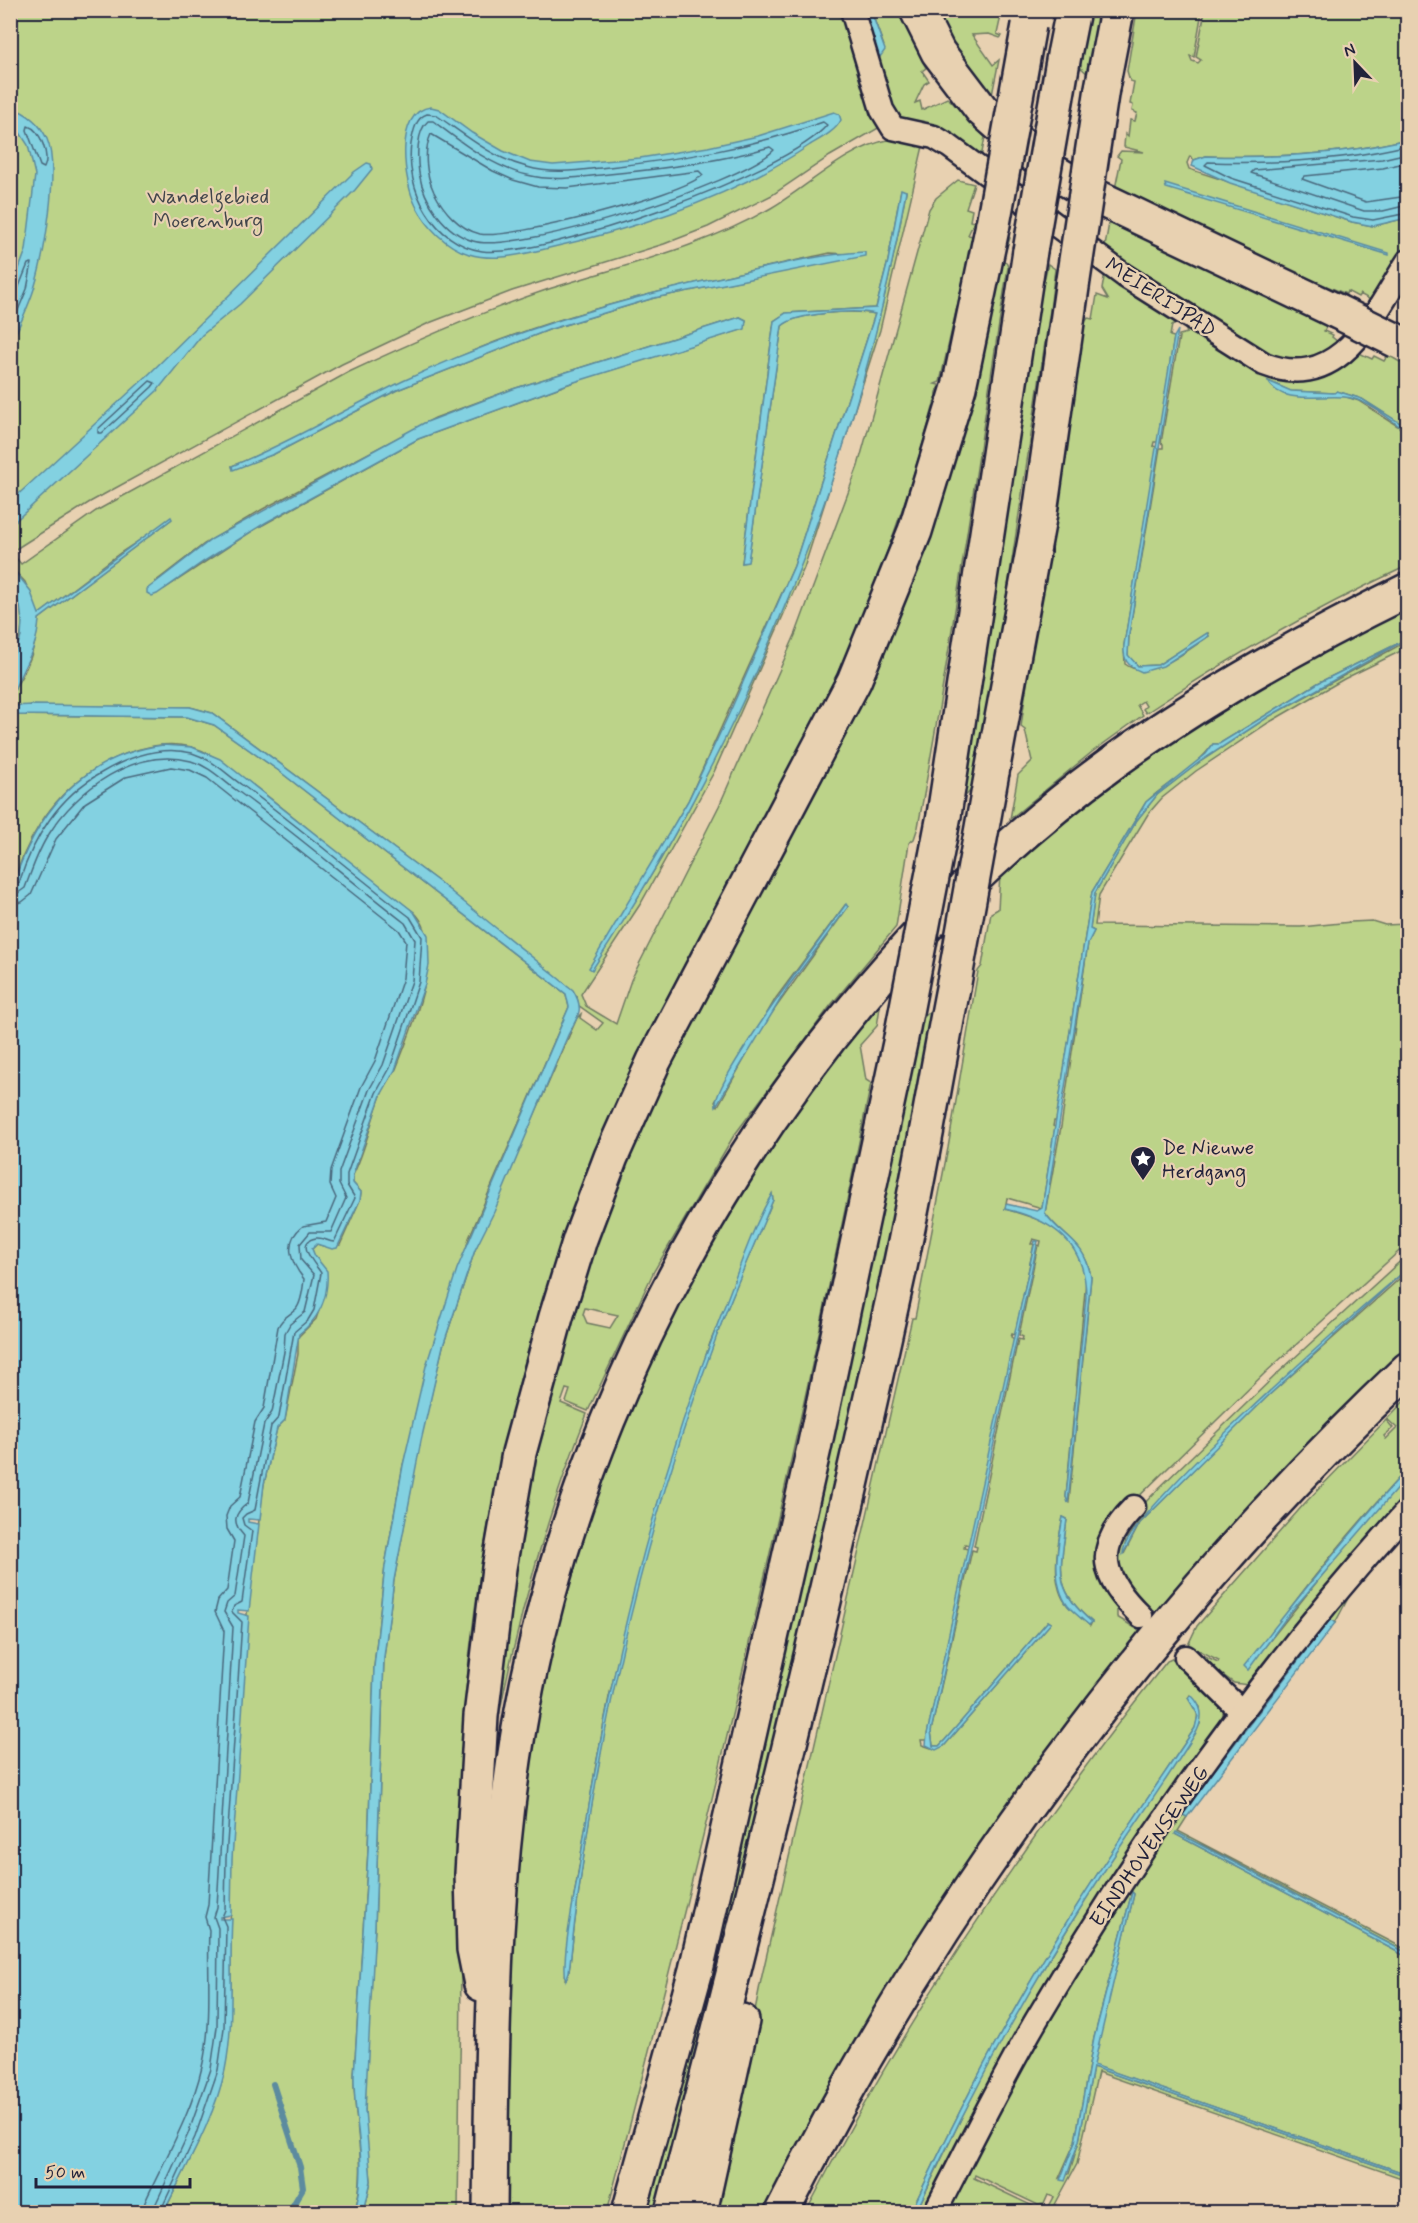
<svg xmlns="http://www.w3.org/2000/svg" width="1418" height="2223" viewBox="0 0 1418 2223" font-family="Mynerve,sans-serif">
	<rect width="100%" height="100%" fill="#e8d1b1"/>
	<filter id="ink" filterUnits="userSpaceOnUse"><feTurbulence type="fractalNoise" baseFrequency=".0167" numOctaves="2"/><feDisplacementMap in="SourceGraphic" scale="12" xChannelSelector="R" yChannelSelector="G"/><feConvolveMatrix kernelMatrix="1 2 1 2 8 2 1 2 1" color-interpolation-filters="sRGB"/></filter>
	<g filter="url(#ink)">
		<g fill="#bcd389" stroke="#6f7a62" stroke-width="1.5" fill-rule="evenodd">
			<path d="M10 11H846L882 126 830 156 772 195 708 227 664 244 512 291 429 323 342 364 90 502 11 552 21 564 96 511 349 372C413 342 478 313 546 290 623 265 700 249 771 208 806 188 848 147 888 140 900 139 912 141 924 142L880 330 804 568 714 772 641 903 581 994 586 1006 616 1024 631 980 719 806 796 633 858 466 929 209 936 198 958 180 974 184 966 208 972 210 970 221 974 222 968 235 973 236 940 382 935 384 939 385C909 503 865 619 811 729 780 792 744 853 710 916 666 997 625 1082 590 1168 522 1337 480 1521 465 1702 456 1822 463 1940 460 2060 459 2111 459 2163 458 2212H364L371 2181 365 2124 366 2060 375 1927 384 1657 394 1580 420 1441 443 1346 475 1250 577 1018 581 1014 580 1018 597 1030 603 1023 578 1005 577 996 439 882 212 713 190 707 11 706C11 689 21 680 27 666 34 651 37 635 39 619L172 519 120 553 38 615 25 582 11 567ZM901 190 906 191C878 353 826 510 759 660 711 771 661 870 590 969L688 801 794 566 875 314C855 310 796 312 782 326L748 561 742 563 774 321 786 313 876 308 888 261ZM830 253 865 255 654 298 551 329 397 390 274 454 233 469 232 466C329 427 418 368 517 334 619 298 725 276 830 253ZM740 317 746 320 744 329 582 379 418 439 252 531 164 589 155 582 204 544 263 509 435 418 513 389Z"/>
			<polygon points="863,11 884,46 871,11 898,11 926,68 922,71 929,81 924,84 915,103 920,101 922,110 947,98 951,101 985,137 980,163 894,117"/>
			<polygon points="926,11 998,11 1001,16 997,34 1002,36 1000,38 989,34 972,35 993,65 999,60 990,105"/>
			<polygon points="1087,11 1101,11 1088,74 1080,67"/>
			<path d="M1137 11H1202L1194 57 1190 56 1192 61 1198 63 1201 60 1196 57 1205 11H1407V139C1343 155 1272 158 1206 156L1194 160 1190 156 1187 163 1189 169 1352 222 1373 226 1407 218V247L1371 304 1368 302 1369 299 1360 294 1358 297 1347 291 1346 294 1196 232 1114 194 1121 159 1117 156 1121 151 1144 152 1124 147 1125 134 1128 137 1130 120 1135 121 1137 113 1132 111 1133 105 1130 104 1134 82 1130 81 1127 71Z"/>
			<polygon points="1109,223 1134,235 1136,232 1308,315 1327,325 1324,331 1333,335 1332,337 1338,342 1315,363 1272,360 1104,252"/>
			<path d="M1000 231 1010 238 1002 261 1006 262 1008 267C978 454 953 640 918 827L914 839 909 843 896 927 831 1005 733 1137 654 1271 588 1411 566 1402 570 1390 566 1389 561 1403 587 1414C544 1522 513 1634 493 1749L507 1554 609 1181 843 717ZM845 905 848 907 764 1024 718 1106 715 1102 776 998ZM585 1308 618 1315 610 1328 587 1323 583 1314Z"/>
			<polygon points="1048,264 1055,269 1050,310 998,652 971,790 960,802 1039,301"/>
			<path d="M1105 272 1258 366 1361 349 1359 353 1372 359 1374 356 1384 361 1388 355 1407 366V428L1362 399 1337 391 1335 393 1290 391 1268 381 1301 397 1340 395 1359 401 1407 432V566C1316 608 1230 657 1146 713L1143 709 1146 706 1143 701 1137 705 1143 715 1092 752 1010 819 1018 775 1032 761 1025 730 1021 727 1025 697 1085 322 1088 318 1093 319 1097 295 1108 299 1102 289ZM1176 323 1184 326 1187 333 1179 335V337L1161 443 1163 444V448H1160L1129 634 1128 656 1138 666 1158 665 1208 633 1209 636C1187 650 1150 683 1125 664L1124 645 1157 447 1153 446 1154 442H1158L1174 337 1170 336 1172 325Z"/>
			<path d="M11 589C27 612 24 637 11 660Z"/>
			<path d="M1407 604V639L1318 683 1219 744H1213C1197 768 1167 782 1146 802L1092 892 1056 1121H1054L1053 1126 1055 1127 1042 1208 1007 1198 1005 1209C1047 1221 1076 1232 1086 1280L1066 1497 1069 1502 1091 1277C1085 1242 1063 1238 1045 1213L1061 1127 1088 943 1094 931 1090 929 1095 893 1137 820 1157 795 1201 761 1268 717 1407 641V648L1344 679 1268 723 1196 771 1162 798 1148 814 1099 895 1095 925 1301 927 1351 922 1372 921 1385 925 1407 924V1244L1266 1372 1122 1513 1106 1589 1117 1608V1617L1142 1632 767 2212H715L761 1980 912 1318H915L948 1148 978 971 982 966 991 913 998 909 1000 874 1056 825 1177 734ZM1033 1239 1041 1241 1040 1246 1038 1245 1019 1335 1023 1337 1022 1340 1018 1339 974 1546 977 1547 976 1551 972 1550 931 1731 933 1746H939L945 1740 1048 1621 1051 1623 944 1746 931 1748 922 1745 921 1740H926L968 1549 964 1548 965 1544 969 1545C985 1477 1001 1408 1014 1339L1011 1337 1012 1334 1015 1335 1034 1244H1031ZM1063 1517 1067 1519C1061 1567 1051 1588 1092 1622L1090 1626C1083 1619 1075 1613 1068 1606 1049 1585 1058 1543 1063 1517Z"/>
			<path d="M11 715 187 717 214 725 279 771 566 994 569 1007 469 1238 403 1465 385 1566 374 1667 368 1851 354 2076C353 2122 369 2169 354 2212H164L200 2139 222 2081 227 2056 231 1987 230 1884 248 1599 264 1484 277 1428 285 1420 298 1354V1337L316 1319 325 1293 312 1249 317 1244 326 1247 340 1245 360 1200 361 1192 353 1183V1175C366 1149 371 1120 382 1093 386 1084 392 1077 396 1069 411 1030 449 945 414 912 356 871 303 822 246 780 228 768 214 753 192 747 157 738 118 754 89 773 49 800 23 845 11 891Z"/>
			<path d="M881 1001 877 1026 860 1045 866 1080 871 1083C795 1463 706 1838 607 2212H506L508 1943 529 1742 571 1562 630 1400 717 1228 814 1082ZM772 1194 773 1200C754 1244 734 1289 717 1334 639 1537 592 1756 569 1972L565 1980 573 1903 595 1770 609 1697 656 1509 710 1343Z"/>
			<path d="M931 1010C910 1145 881 1278 851 1411 792 1680 723 1946 656 2212H642L761 1753 796 1601 850 1359 921 1020Z"/>
			<polygon points="1407,1255 1407,1269 1254,1406 1134,1528 1126,1539 1124,1554 1140,1523 1207,1456 1267,1397 1407,1272 1407,1350 1377,1380 1156,1618 1111,1563 1125,1524 1159,1488 1279,1372"/>
			<path d="M1407 1398V1469C1349 1532 1294 1598 1247 1669L1356 1533 1407 1477V1501L1248 1685 1234 1683 1202 1660 1205 1656 1218 1662 1219 1660 1188 1645 1197 1626 1305 1503 1386 1420 1393 1428 1384 1436 1386 1439 1397 1428 1387 1419Z"/>
			<polygon points="1353,1589 1335,1623 1329,1620 1182,1814 1187,1817 1178,1831 1407,1950 1407,1953 1204,1846 1175,1834 1407,1957 1407,2174 1093,2065 1134,1894 1132,1892 1094,2038 1075,2142 1059,2178 1069,2174 1079,2141 1093,2067 1407,2176 1407,2180 1098,2072 1077,2164 1052,2210 1057,2212 1046,2212 1054,2197 1048,2195 1044,2204 1038,2205 975,2175 974,2178 1041,2210 1041,2212 942,2212 984,2127 1183,1801"/>
			<path d="M1174 1658 1223 1706V1719L931 2212H916L985 2069 1023 2002 1090 1892 1200 1724V1707L1190 1695 1188 1698C1197 1708 1200 1715 1195 1728 1134 1819 1071 1910 1017 2005 978 2073 944 2142 911 2212H806C906 2016 1029 1834 1167 1661Z"/>
		</g>
		<g fill="#83d1e1" stroke="#5c8b9f" stroke-width="1.5">
			<polygon points="863,11 871,11 885,50 880,57 876,54"/>
			<path d="M11 107C27 113 40 123 47 139 60 169 44 257 34 289 28 308 19 326 11 344V290L26 250 35 175 28 145 11 119Z"/>
			<path d="M431 107 439 109 472 133 503 151 530 162 553 165 640 158 708 147 758 136 834 112 839 114 841 120C836 131 820 139 810 145 732 197 639 228 549 248 523 254 495 262 469 254 446 247 427 227 416 206 404 183 393 111 431 107Z"/>
			<path d="M1407 139V218L1373 226 1352 222 1230 183 1192 166 1194 160 1206 156C1272 158 1343 155 1407 139Z"/>
			<polygon points="367,163 371,164 372,169 355,190 240,304 202,335 157,391 11,525 11,501 147,376 354,172"/>
			<polygon points="1165,184 1389,253 1389,255 1166,188"/>
			<path d="M901 189 906 191C858 467 746 737 592 970L589 968 688 801 729 714 794 566 875 314C857 309 795 313 782 326L748 562 742 563 774 321 786 313 876 308 888 261Z"/>
			<path d="M865 252V256L654 298 551 329 397 390 274 454 233 470 232 466C291 442 345 409 403 381 507 332 619 299 731 275 776 265 819 254 865 252Z"/>
			<polygon points="740,317 746,320 745,329 568,384 418,439 265,523 203,562 157,594 152,596 147,593 147,589 212,539 424,423 513,389"/>
			<path d="M1178 330 1129 634 1128 655 1138 666 1158 665 1207 633 1209 636 1163 666 1142 672C1127 666 1123 660 1124 645L1174 337Z"/>
			<path d="M1268 381 1291 391 1334 393 1337 391 1362 399 1405 426 1407 432C1391 420 1371 403 1351 398 1328 392 1282 408 1268 381Z"/>
			<path d="M171 517 172 519 39 619C37 656 18 670 11 701V660L21 637 22 621 20 606 11 589V567L30 590 39 614Z"/>
			<path d="M1407 639 1268 717 1201 761 1157 795 1137 820 1095 893 1090 929 1094 931 1088 943 1045 1213C1063 1239 1084 1239 1091 1277L1068 1503 1066 1497 1086 1297C1086 1244 1054 1220 1005 1209L1006 1204 1037 1211 1042 1208 1092 892 1146 802 1206 754 1213 744H1219L1318 683Z"/>
			<path d="M33 705 190 707 212 713 439 882 573 990C585 1010 578 1016 568 1035L494 1212 475 1250 443 1346 421 1441 394 1580 384 1657 375 1927 365 2110 371 2181 364 2212H354C370 2170 353 2121 354 2076L368 1851 374 1667 385 1566 403 1465 426 1366 457 1269 569 1007 566 994 279 771 214 725 187 717 11 715V706Z"/>
			<path d="M163 745 192 747 220 759 414 912 428 935 429 965 425 984 395 1070 381 1095 353 1175V1183L361 1192 360 1200 337 1248 332 1249 317 1244 312 1249 315 1256 327 1271C329 1297 319 1319 299 1334L285 1420 277 1428 264 1484 260 1520 248 1519V1522L259 1524 249 1611 238 1610V1613L249 1616 232 1859 231 1915 220 1917V1919H232C229 1970 235 2020 225 2070 214 2120 186 2166 164 2212H11V891C34 815 80 756 163 745Z"/>
			<path d="M846 904 848 907 788 987 716 1106C711 1083 826 932 846 904Z"/>
			<path d="M772 1194 773 1200C754 1246 733 1291 716 1338 640 1541 592 1757 569 1972L566 1980C561 1958 575 1894 579 1868 607 1680 652 1492 721 1315 736 1278 752 1227 772 1194Z"/>
			<polygon points="1035,1241 1038,1241 931,1731 933,1746 939,1746 945,1740 1048,1621 1051,1623 944,1746 936,1750 926,1745 927,1734"/>
			<path d="M1407 1269 1267 1397 1140 1523 1123 1554C1119 1518 1367 1303 1407 1269Z"/>
			<path d="M1407 1469V1477L1289 1614 1248 1670 1244 1666C1297 1599 1350 1532 1407 1469Z"/>
			<path d="M1063 1517 1067 1519C1061 1567 1051 1588 1092 1622L1089 1625C1082 1619 1074 1613 1068 1606 1050 1583 1058 1543 1063 1517Z"/>
			<polygon points="1330,1619 1335,1623 1187,1817 1181,1814"/>
			<path d="M1191 1695C1202 1706 1204 1716 1197 1731 1164 1785 1126 1836 1092 1890 1025 1994 967 2101 916 2212H911C944 2142 978 2072 1017 2005 1071 1909 1134 1819 1195 1728L1198 1715 1188 1698Z"/>
			<polygon points="1176,1832 1407,1953 1407,1957 1175,1834"/>
			<polygon points="1132,1892 1134,1894 1094,2065 1407,2174 1407,2176 1093,2067 1079,2141 1065,2181 1060,2180 1075,2142 1094,2038"/>
		</g>
		<g fill="none" stroke-linecap="round" stroke-linejoin="round">
			<g stroke="#49687d" stroke-width="1.5">
				<path d="M427 114 436 115C465 135 492 158 527 167 554 175 581 170 609 167 682 159 754 147 823 122L827 125C787 173 544 259 482 251 434 244 405 189 411 144 413 133 415 118 427 114Z"/>
				<path d="M428 121H433C462 143 492 167 527 175 554 182 582 177 609 174 663 169 718 162 770 147L774 150C742 183 517 255 473 241 444 232 424 202 419 173 417 159 416 131 428 121Z"/>
				<path d="M28 126C41 130 50 157 44 168L40 166 27 130Z"/>
				<path d="M431 134 493 171 513 180 538 187 567 188 699 171 703 175C681 195 510 240 480 234 459 229 443 210 434 192 426 175 423 152 431 134Z"/>
				<path d="M1408 145C1344 161 1273 164 1208 162L1205 165 1231 178 1353 217 1373 220 1408 213"/>
				<polyline points="1408,153 1382,159 1254,170 1251,173 1364,211 1383,211 1408,205"/>
				<polyline points="1408,162 1383,168 1305,176 1302,179 1366,202 1408,196"/>
				<polyline points="10,291 18,289 28,264 32,263 27,289 10,329"/>
				<polygon points="150,381 155,383 152,387 102,433 98,433 98,429"/>
				<path d="M10 887 19 883C33 838 59 796 101 773 128 757 160 745 192 753 212 759 225 773 242 785 299 826 353 874 410 917L422 937 419 982 390 1068 376 1093 347 1174V1185L355 1198 334 1242C328 1242 323 1237 316 1238 293 1242 317 1266 321 1273L314 1310 308 1320 294 1332 279 1417 271 1426 255 1510 246 1514 242 1518 244 1525 252 1531 242 1602 234 1606 232 1612 242 1622 226 1859 225 1910 222 1917 226 1926 224 2028 218 2070 195 2137 160 2212"/>
				<path d="M10 895 18 893 25 888C32 870 38 850 49 834 76 790 136 746 191 761 209 766 221 779 236 790 294 832 348 879 405 923L415 940 412 981 383 1065 369 1090 339 1172V1184L346 1198 331 1232H310L300 1244 301 1260 314 1275 305 1312 290 1324 285 1333 284 1352 272 1412 264 1424 248 1503C233 1514 232 1523 244 1536L235 1596 227 1603 224 1612 233 1627 217 1907 214 1917 218 1928 217 2027 211 2069 188 2134 152 2212"/>
				<path d="M10 904 22 902 31 895 56 839 85 803 126 777 171 767 190 770 207 778 399 930 406 941 403 978 375 1061 361 1087 331 1170 330 1185 336 1198 326 1222 303 1226C283 1241 290 1262 304 1279 303 1287 302 1302 296 1309 289 1316 282 1317 278 1327L264 1408 255 1422 240 1497 230 1506 226 1516 227 1529 234 1541 227 1590 218 1600 215 1612 224 1631 208 1905 205 1917 209 1930C207 1976 213 2023 202 2067 191 2115 165 2158 145 2202L143 2212"/>
			</g>
			<polyline stroke="#5c8b9f" stroke-width="6" points="273,2084 300,2167 303,2188 289,2212"/>
			<defs>
				<g id="minor">
					<path d="M852 10 882 110 893 128 934 137 949 146 1125 276 1264 364C1341 394 1374 314 1408 261"/>
					<path d="M1134 1507C1092 1549 1102 1578 1141 1616"/>
					<polyline points="1186,1657 1242,1712"/>
					<path d="M935 2212C968 2148 1000 2082 1037 2019 1143 1839 1267 1666 1408 1510"/>
				</g>
				<g id="motorway">
					<polyline points="917,10 938,52 982,110 1049,169 1097,197 1336,311"/>
					<polyline points="1064,55 1073,10"/>
					<polyline points="1102,88 1117,10"/>
					<polyline points="992,772 1040,513 1073,280"/>
					<polyline points="944,815 1030,251"/>
					<polyline points="481,1984 474,1949 472,1874 481,1716 499,1568 519,1453 556,1317 580,1239 611,1157 654,1061 854,681 915,531 959,387 993,224"/>
					<path d="M490 2212C492 2037 492 1858 527 1685 600 1328 818 976 1115 761 1207 695 1306 640 1408 590"/>
					<polyline points="629,2212 696,1970 814,1448 901,1038"/>
					<path d="M672 2212C753 1902 829 1590 898 1276 919 1179 935 1081 954 983"/>
					<polyline points="700,2212 742,2021"/>
					<path d="M782 2212C939 1900 1153 1610 1408 1369"/>
				</g>
			</defs>
			<use href="#minor" stroke="#22223b" stroke-width="27"/>
			<use href="#motorway" stroke="#22223b" stroke-width="38"/>
			<use href="#minor" stroke="#e8d1b1" stroke-width="22"/>
			<use href="#motorway" stroke="#e8d1b1" stroke-width="33"/>
			<defs>
				<g id="motorway-bridge">
					<polyline points="993,224 1029,25"/>
					<polyline points="1030,251 1064,55"/>
					<polyline points="1073,280 1102,88"/>
					<polyline points="1336,311 1397,341"/>
					<polyline points="954,983 992,772"/>
					<polyline points="901,1038 944,815"/>
				</g>
			</defs>
			<use href="#motorway-bridge" stroke="#22223b" stroke-width="38" stroke-linecap="butt"/>
			<use href="#motorway-bridge" stroke="#e8d1b1" stroke-width="33"/>
		</g>
	</g>
	<defs>
		<symbol id="sight-pin" viewBox="-11 -11 22 30"><path d="M0 17L-7.5 6A9.5 9.5 0 1 1 7.5 6Z" fill="#22223b" stroke="#e8d1b1"/><path d="M0-6L1.8-2.2L6-1.7L2.9 1.2L3.7 5.4L0 3.3L-3.7 5.4L-2.9 1.2L-6-1.7L-1.8-2.2Z" fill="#fff"/></symbol>
	</defs>
	<g fill-rule="evenodd">
		<use href="#sight-pin" x="1128" y="1144" width="30" height="40"/>
	</g>
	<g text-anchor="middle" stroke-width="4.5" stroke-linejoin="round" paint-order="stroke">
		<g font-size="21" fill="#41454b" stroke="#e8d1b1">
			<text x="208" y="203">Wandelgebied<tspan x="208" dy="24">Moerenburg</tspan></text>
		</g>
		<g font-size="21" fill="#22223b" stroke="#e8d1b1">
			<text transform="translate(1161 297) rotate(33)" y="7">MEIERIJPAD</text>
			<text transform="translate(1149 1846) rotate(-55)" y="7">EINDHOVENSEWEG</text>
		</g>
		<g font-size="21" fill="#22223b" stroke="#e8d1b1" text-anchor="start">
			<text x="1162" y="1154">De Nieuwe<tspan x="1162" dy="24">Herdgang</tspan></text>
		</g>
	</g>
	<rect width="1418" height="2223" fill="none" stroke="#e8d1b1" stroke-width="36"/>
	<rect x="18" y="18" width="1382" height="2187" fill="none" stroke="#22223b" stroke-width="2" filter="url(#ink)"/>
	<g transform="translate(1355 63) rotate(337)" stroke="#e8d1b1" stroke-width="4.5" paint-order="stroke">
	<path d="M0-4.5L10 22L0 15L-10 22Z" fill="#22223b"/>
	<text y="-9" font-size="16" font-weight="bold" text-anchor="middle" fill="#22223b">N</text>
	</g>
	<path d="M36 2178v9h154v-9" fill="none" stroke="#22223b" stroke-width="3"/>
	<text x="45" y="2178" font-size="18" fill="#22223b" stroke="#e8d1b1" stroke-width="4.5" paint-order="stroke">50 m</text>
</svg>
